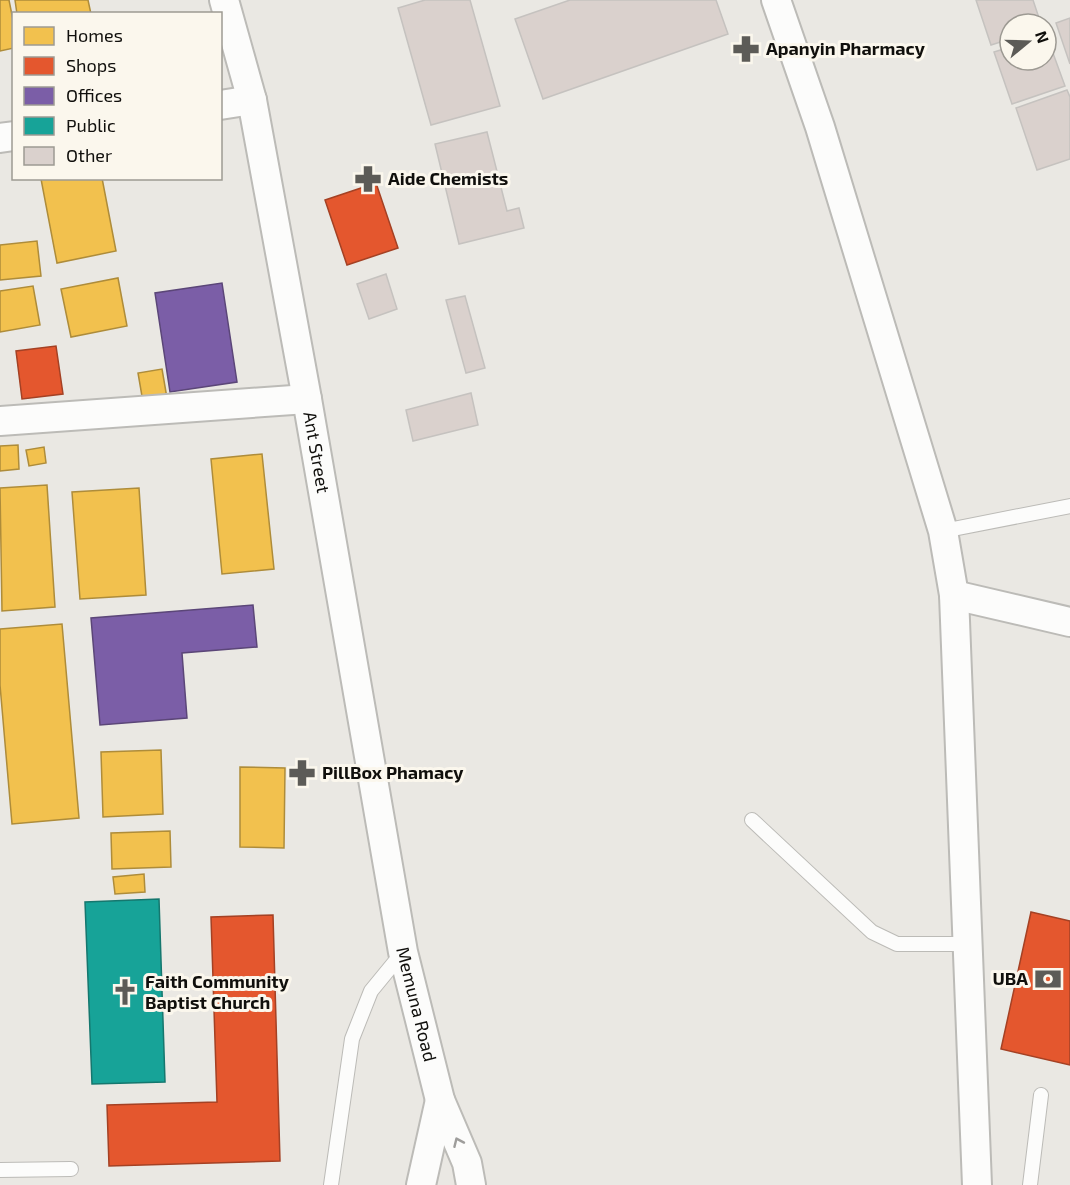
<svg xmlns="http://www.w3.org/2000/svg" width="1070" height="1185" viewBox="0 0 1070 1185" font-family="'Exo 2',sans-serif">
	<rect width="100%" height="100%" fill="#eae8e3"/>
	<g fill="#f2c14e" stroke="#ae8c3a" stroke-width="1.5">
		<polygon points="0,0 9,0 14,25 14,48 0,51"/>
		<polygon points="15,0 88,0 91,14 17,14"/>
		<polygon points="102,178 116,251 57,263 41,179"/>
		<polygon points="37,241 41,276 0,280 0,245"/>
		<polygon points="118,278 127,326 71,337 61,289"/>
		<polygon points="33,286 40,325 0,332 0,291"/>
		<polygon points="162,369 168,404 144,408 138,373"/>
		<polygon points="18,445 19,469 0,471 0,446"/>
		<polygon points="44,447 46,463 29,466 26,450"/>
		<polygon points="262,454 274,569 222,574 211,459"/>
		<polygon points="47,485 55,607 2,611 0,488"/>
		<polygon points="139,488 146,595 80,599 72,492"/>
		<polygon points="62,624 79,818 12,824 0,685 0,629"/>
		<polygon points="161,750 163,814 103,817 101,752"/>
		<polygon points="240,767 285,768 284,848 240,847"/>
		<polygon points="170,831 171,867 112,869 111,833"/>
		<polygon points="144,874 145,892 115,894 113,877"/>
	</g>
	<g fill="#e4572e" stroke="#a44124" stroke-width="1.5">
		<polygon points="376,183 398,248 347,265 325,200"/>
		<polygon points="56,346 63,394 22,399 16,351"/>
		<polygon points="1031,912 1070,921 1070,1065 1001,1049"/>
		<polygon points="273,915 280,1161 109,1166 107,1105 217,1102 211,917"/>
	</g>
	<g fill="#7b5ea7" stroke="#5b4678" stroke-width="1.5">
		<polygon points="222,283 237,382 170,392 155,293"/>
		<polygon points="253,605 257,647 182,653 187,718 100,725 91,618"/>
	</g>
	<polygon fill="#17a398" stroke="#15776e" stroke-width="1.5" points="159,899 165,1082 92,1084 85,902"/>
	<g fill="#dad1cd" stroke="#c5c2bf" stroke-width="1.5">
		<polygon points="425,0 470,0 500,106 431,125 398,8"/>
		<polygon points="570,0 716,0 728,34 543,99 515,19"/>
		<polygon points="976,0 1033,0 1041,24 1010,24 1010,39 991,45"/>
		<polygon points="1070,18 1070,64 1056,23"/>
		<polygon points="1046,34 1065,86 1012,104 994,52 1010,47 1010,60 1046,60"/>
		<polygon points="1067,90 1070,97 1070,159 1037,170 1016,108"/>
		<polygon points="487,132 507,211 519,208 524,228 459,244 435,144"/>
		<polygon points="386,274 397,309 369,319 357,284"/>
		<polygon points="465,296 485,368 466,373 446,300"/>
		<polygon points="471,393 478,425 413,441 406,410"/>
	</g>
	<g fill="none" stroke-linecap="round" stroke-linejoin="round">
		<defs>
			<g id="lane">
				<polyline points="943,531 1070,506"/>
				<polyline points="752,820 872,932 897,944 968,944"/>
				<polyline points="0,1170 71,1169"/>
				<polyline points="331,1185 352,1039 371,991 403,952"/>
				<polyline points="1030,1185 1041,1095"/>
			</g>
			<g id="street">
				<path id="s1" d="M224 0 252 100 307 399 403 952 440 1100 467 1163 471 1185"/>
				<polyline points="776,0 820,127 943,531 954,595 977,1185"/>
				<polyline points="220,105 252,100"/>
				<polyline points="0,138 14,136"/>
				<polyline points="0,421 307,399"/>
				<polyline points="954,595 1070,622"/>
				<polyline points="421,1185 440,1100"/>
			</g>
		</defs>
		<use href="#lane" stroke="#bcbbb7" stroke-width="16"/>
		<use href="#street" stroke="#bcbbb7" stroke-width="32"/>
		<use href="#lane" stroke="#fcfcfb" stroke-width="14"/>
		<use href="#street" stroke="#fcfcfb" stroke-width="28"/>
	</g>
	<defs><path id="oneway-chevron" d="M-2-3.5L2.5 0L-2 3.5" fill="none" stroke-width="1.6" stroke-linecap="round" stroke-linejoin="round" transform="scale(1.5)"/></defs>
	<use stroke="#9e9d9b" href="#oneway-chevron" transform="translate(458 1142) rotate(-114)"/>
	<defs>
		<symbol id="pharmacy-bare" viewBox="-9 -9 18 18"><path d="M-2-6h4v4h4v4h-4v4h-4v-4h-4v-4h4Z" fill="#5c5b57" stroke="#fbf7ed" stroke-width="2.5" paint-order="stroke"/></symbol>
		<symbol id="bank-bare" viewBox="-9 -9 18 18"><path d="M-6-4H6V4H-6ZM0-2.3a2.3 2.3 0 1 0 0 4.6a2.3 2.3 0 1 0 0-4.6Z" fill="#5c5b57" stroke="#fbf7ed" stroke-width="2.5" paint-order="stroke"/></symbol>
		<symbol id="church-bare" viewBox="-9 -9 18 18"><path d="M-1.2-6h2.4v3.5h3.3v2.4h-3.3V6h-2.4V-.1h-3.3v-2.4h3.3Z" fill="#5c5b57" stroke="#fbf7ed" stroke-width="2.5" paint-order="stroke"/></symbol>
	</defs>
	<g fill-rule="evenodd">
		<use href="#pharmacy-bare" x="727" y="30" width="38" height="38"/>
		<use href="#pharmacy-bare" x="349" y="160" width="38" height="38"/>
		<use href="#pharmacy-bare" x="283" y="754" width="38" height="38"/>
		<use href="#bank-bare" x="1029" y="960" width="38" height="38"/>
		<use href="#church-bare" x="106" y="973" width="38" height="38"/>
	</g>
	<g text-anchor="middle" stroke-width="6" stroke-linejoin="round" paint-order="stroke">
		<g font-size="18" font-weight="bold" fill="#100f0c" stroke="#fbf7ed" text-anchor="start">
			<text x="766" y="55">Apanyin Pharmacy</text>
			<text x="388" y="185">Aide Chemists</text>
			<text x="322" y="779">PillBox Phamacy</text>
			<text x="1028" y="985" text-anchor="end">UBA</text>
			<text x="145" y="988">Faith Community<tspan x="145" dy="21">Baptist Church</tspan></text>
		</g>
		<g font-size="18" fill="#100f0c" stroke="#fbf7ed">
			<text dy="6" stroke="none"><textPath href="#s1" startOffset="462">Ant Street</textPath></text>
			<text dy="6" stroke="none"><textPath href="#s1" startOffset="1023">Memuna Road</textPath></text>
		</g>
	</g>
	<rect x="12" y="12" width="210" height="168" fill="#fbf7ed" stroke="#9d9a93" stroke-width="1.5"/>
	<rect x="24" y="27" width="30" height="18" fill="#f2c14e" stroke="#9d9a93" stroke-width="1.5"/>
	<text x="66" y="42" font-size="18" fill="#100f0c">Homes</text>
	<rect x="24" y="57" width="30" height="18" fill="#e4572e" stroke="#9d9a93" stroke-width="1.5"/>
	<text x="66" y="72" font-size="18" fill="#100f0c">Shops</text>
	<rect x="24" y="87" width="30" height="18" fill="#7b5ea7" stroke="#9d9a93" stroke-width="1.5"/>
	<text x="66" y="102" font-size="18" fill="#100f0c">Offices</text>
	<rect x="24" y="117" width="30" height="18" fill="#17a398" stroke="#9d9a93" stroke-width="1.5"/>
	<text x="66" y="132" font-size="18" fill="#100f0c">Public</text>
	<rect x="24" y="147" width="30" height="18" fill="#dad1cd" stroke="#9d9a93" stroke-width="1.5"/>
	<text x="66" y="162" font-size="18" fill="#100f0c">Other</text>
	<g transform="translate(1028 42) rotate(71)"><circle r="28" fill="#fbf7ed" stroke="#9d9a93" stroke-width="1.5"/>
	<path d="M0-4.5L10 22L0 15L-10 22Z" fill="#5c5b57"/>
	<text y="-9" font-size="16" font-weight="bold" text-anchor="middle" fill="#100f0c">N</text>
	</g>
</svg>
